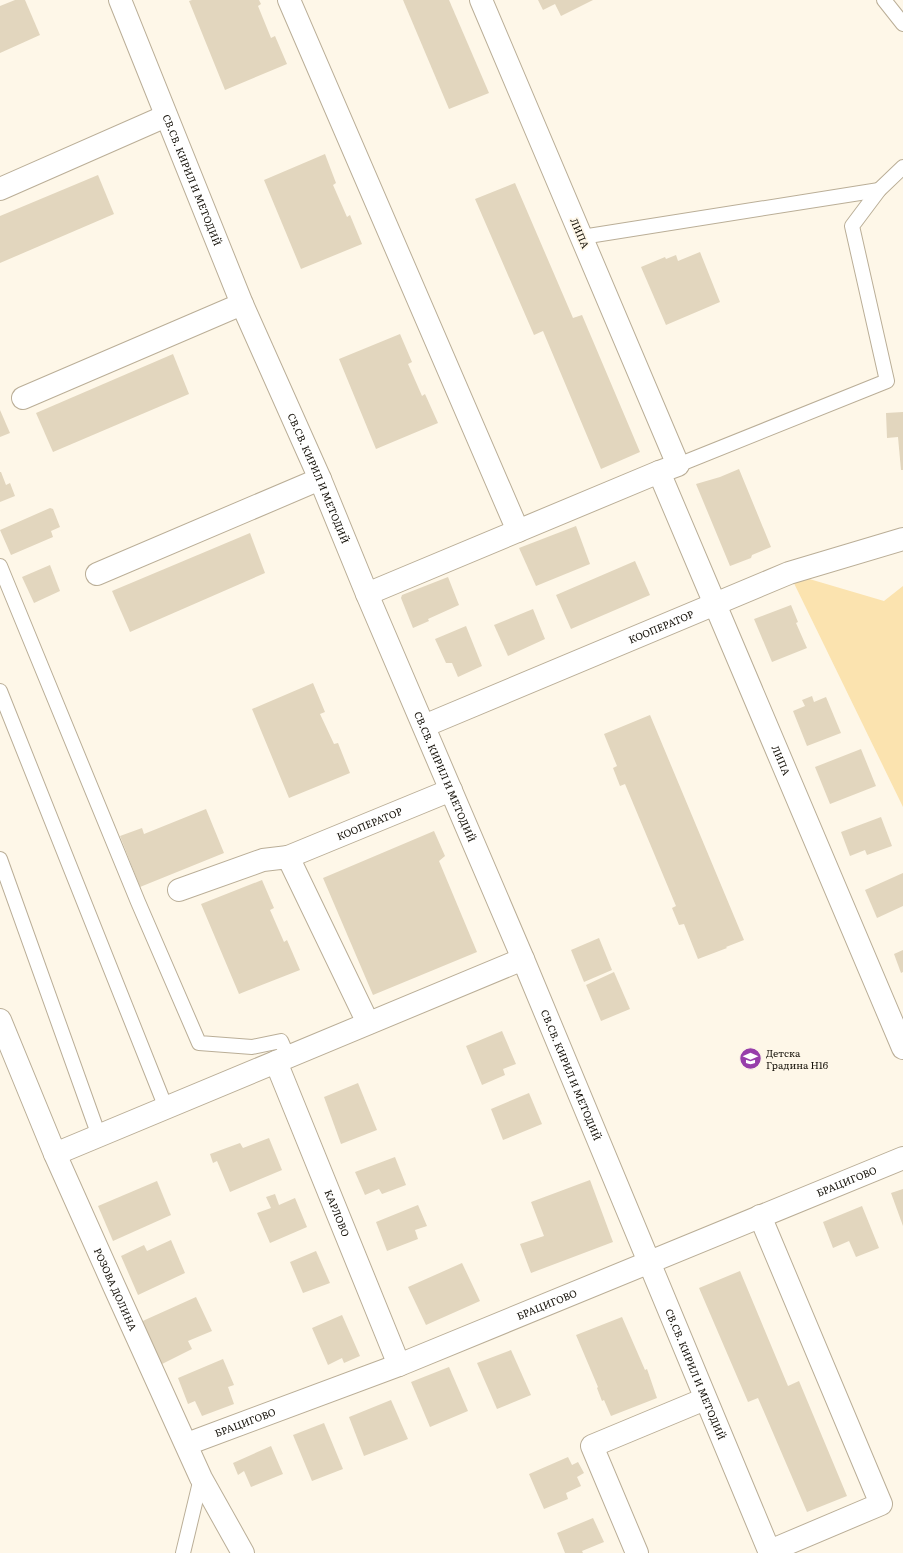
<svg xmlns="http://www.w3.org/2000/svg" width="903" height="1553" viewBox="0 0 903 1553" font-family="Literata,serif">
	<rect width="100%" height="100%" fill="#fef7e8"/>
	<polygon fill="#fbe3af" points="789,573 884,601 903,586 903,807"/>
	<g fill="#e2d6be">
		<polygon points="15,0 25,0 40,35 0,53 0,6"/>
		<polygon points="192,0 259,0 261,4 258,6 271,38 275,36 287,64 225,90 189,1"/>
		<polygon points="403,0 449,0 489,93 449,109"/>
		<polygon points="538,0 593,0 561,16 555,4 543,10"/>
		<polygon points="325,154 336,183 333,185 347,217 350,215 362,244 301,269 264,180"/>
		<polygon points="98,175 114,214 0,263 0,216"/>
		<polygon points="515,183 573,318 582,315 640,452 601,469 543,331 534,335 475,199"/>
		<polygon points="700,252 720,302 666,325 641,267 665,257 666,259 676,255 678,261"/>
		<polygon points="400,334 412,362 408,364 422,396 425,394 438,423 376,449 339,359"/>
		<polygon points="173,354 189,394 53,452 36,413"/>
		<polygon points="0,410 10,433 0,437"/>
		<polygon points="903,412 903,470 901,470 898,437 887,438 886,413"/>
		<polygon points="739,469 771,547 752,555 751,558 730,566 696,484 720,477"/>
		<polygon points="0,472 1,472 6,485 10,483 15,496 0,502"/>
		<polygon points="50,508 53,509 60,527 51,531 53,537 11,555 0,530"/>
		<polygon points="576,526 590,564 536,586 519,548"/>
		<polygon points="250,533 265,573 130,632 112,591"/>
		<polygon points="635,561 650,595 571,629 556,595"/>
		<polygon points="50,565 60,591 34,603 22,577"/>
		<polygon points="448,577 459,605 428,619 429,621 413,628 401,598 402,595"/>
		<polygon points="791,605 798,622 796,623 807,648 772,662 754,619"/>
		<polygon points="533,609 545,639 508,656 494,625"/>
		<polygon points="466,626 482,666 458,677 452,663 446,663 435,639"/>
		<polygon points="313,683 325,712 320,714 334,744 338,743 350,773 289,798 252,709"/>
		<polygon points="812,696 814,702 826,697 841,733 807,746 793,711 805,706 802,700"/>
		<polygon points="650,715 744,940 726,947 727,948 698,959 684,924 679,925 672,908 676,906 625,784 620,786 613,768 617,766 604,734"/>
		<polygon points="861,749 876,786 830,804 815,767"/>
		<polygon points="206,809 224,853 140,887 120,836 142,828 144,834"/>
		<polygon points="881,817 892,846 867,855 865,850 850,856 841,832"/>
		<polygon points="434,831 445,856 439,861 477,952 373,995 323,878"/>
		<polygon points="903,873 903,906 877,918 865,890"/>
		<polygon points="262,880 274,908 270,910 284,942 287,940 300,970 239,994 201,904"/>
		<polygon points="599,938 612,970 584,982 571,950"/>
		<polygon points="903,950 903,972 901,973 894,954"/>
		<polygon points="614,972 630,1009 601,1021 586,985"/>
		<polygon points="502,1031 516,1064 503,1069 505,1075 482,1085 466,1046"/>
		<polygon points="358,1083 377,1130 341,1144 324,1097"/>
		<polygon points="529,1093 542,1124 503,1140 491,1109"/>
		<polygon points="269,1138 282,1170 230,1192 217,1161 213,1163 210,1154 240,1143 243,1148"/>
		<polygon points="395,1157 406,1185 382,1194 379,1189 365,1195 355,1172"/>
		<polygon points="590,1180 613,1242 531,1273 520,1244 544,1236 531,1202"/>
		<polygon points="157,1181 171,1215 113,1241 98,1206"/>
		<polygon points="903,1189 903,1226 891,1193"/>
		<polygon points="275,1194 279,1205 295,1198 307,1227 270,1243 257,1213 271,1208 266,1197"/>
		<polygon points="418,1205 427,1226 415,1230 418,1239 387,1251 376,1222"/>
		<polygon points="862,1206 879,1248 856,1257 849,1241 833,1248 823,1222"/>
		<polygon points="171,1240 185,1273 138,1295 121,1256 144,1245 147,1251"/>
		<polygon points="316,1251 330,1283 303,1293 290,1262"/>
		<polygon points="462,1263 480,1301 426,1325 408,1287"/>
		<polygon points="740,1271 788,1386 799,1381 847,1496 807,1512 758,1398 748,1402 699,1288"/>
		<polygon points="196,1297 212,1331 188,1341 192,1349 156,1367 136,1324"/>
		<polygon points="342,1315 360,1356 344,1363 342,1358 328,1365 312,1328"/>
		<polygon points="622,1317 645,1370 647,1369 657,1398 611,1416 604,1400 602,1401 597,1388 598,1387 576,1335"/>
		<polygon points="511,1350 531,1395 497,1409 477,1363"/>
		<polygon points="223,1359 234,1385 228,1387 234,1404 202,1416 195,1401 188,1404 178,1378"/>
		<polygon points="449,1367 468,1411 430,1427 411,1382"/>
		<polygon points="391,1400 408,1439 364,1456 349,1417"/>
		<polygon points="324,1423 343,1469 312,1481 293,1435"/>
		<polygon points="271,1446 283,1474 251,1487 244,1471 238,1475 233,1463"/>
		<polygon points="568,1457 572,1465 578,1462 584,1473 577,1477 581,1486 566,1493 568,1499 544,1509 529,1474"/>
		<polygon points="593,1518 604,1542 582,1551 583,1553 565,1553 557,1533"/>
	</g>
	<g fill="none" stroke-linecap="round" stroke-linejoin="round">
		<defs>
			<g id="lane">
				<polyline points="884,0 903,24"/>
				<polyline points="582,237 879,190"/>
				<polyline points="678,465 887,381 852,226 879,190 903,167"/>
				<polyline points="0,566 138,902 199,1043 252,1047 281,1041 288,1057"/>
				<polyline points="0,691 166,1108"/>
				<polyline points="0,859 99,1136"/>
				<polyline points="183,1553 201,1478"/>
			</g>
			<g id="street">
				<path id="s1" d="M120 0 242 304 320 479 367 594 523 959 770 1553"/>
				<polyline points="289,0 518,531"/>
				<polyline points="0,189 166,116"/>
				<polyline points="23,398 242,304"/>
				<path id="s2" d="M659 472 903 1048"/>
				<polyline points="97,574 320,479"/>
				<polyline points="367,594 659,472 678,465 481,0"/>
				<path id="s3" d="M424 726 789 573 903 539"/>
				<path id="s4" d="M288 857 451 790"/>
				<polyline points="179,890 263,860 288,857 368,1023"/>
				<path id="s5" d="M0 1020 55 1154 114 1286 201 1478 243 1553"/>
				<path id="s6" d="M276 1062 399 1365"/>
				<polyline points="55,1154 523,959"/>
				<polyline points="760,1216 881,1504 770,1551"/>
				<path id="s7" d="M187 1444 399 1365 903 1158"/>
				<polyline points="637,1553 592,1446 705,1399"/>
			</g>
		</defs>
		<use href="#lane" stroke="#baae97" stroke-width="16"/>
		<use href="#street" stroke="#baae97" stroke-width="24"/>
		<use href="#lane" stroke="#fff" stroke-width="14"/>
		<use href="#street" stroke="#fff" stroke-width="22"/>
	</g>
	<defs>
		<symbol id="school-disc" viewBox="-11 -11 22 22"><circle r="9.5" fill="#973eaa" stroke="#fef7e8"/><path d="M0-5L7-2L0 1L-7-2ZM-4 1L0 2.5L4 1V4Q0 6-4 4Z" fill="#fff"/></symbol>
	</defs>
	<g fill-rule="evenodd">
		<use href="#school-disc" x="738" y="1046" width="25" height="25"/>
	</g>
	<g text-anchor="middle" stroke-width="3.5" stroke-linejoin="round" paint-order="stroke">
		<g font-size="10" fill="#141008" stroke="#fef7e8">
			<text dy="4" stroke="none"><textPath href="#s1" startOffset="194">СВ.СВ. КИРИЛ И МЕТОДИЙ</textPath></text>
			<text transform="translate(580 233) rotate(67)" y="4">ЛИПА</text>
			<text dy="4" stroke="none"><textPath href="#s1" startOffset="518">СВ.СВ. КИРИЛ И МЕТОДИЙ</textPath></text>
			<text dy="4" stroke="none"><textPath href="#s3" startOffset="257">КООПЕРАТОР</textPath></text>
			<text dy="4" stroke="none"><textPath href="#s2" startOffset="313">ЛИПА</textPath></text>
			<text dy="4" stroke="none"><textPath href="#s1" startOffset="842">СВ.СВ. КИРИЛ И МЕТОДИЙ</textPath></text>
			<text dy="4" stroke="none"><textPath href="#s4" startOffset="88">КООПЕРАТОР</textPath></text>
			<text dy="4" stroke="none"><textPath href="#s1" startOffset="1166">СВ.СВ. КИРИЛ И МЕТОДИЙ</textPath></text>
			<text dy="4" stroke="none"><textPath href="#s7" startOffset="710">БРАЦИГОВО</textPath></text>
			<text dy="4" stroke="none"><textPath href="#s6" startOffset="163">КАРЛОВО</textPath></text>
			<text dy="4" stroke="none"><textPath href="#s5" startOffset="293">РОЗОВА ДОЛИНА</textPath></text>
			<text dy="4" stroke="none"><textPath href="#s7" startOffset="386">БРАЦИГОВО</textPath></text>
			<text dy="4" stroke="none"><textPath href="#s1" startOffset="1490">СВ.СВ. КИРИЛ И МЕТОДИЙ</textPath></text>
			<text dy="4" stroke="none"><textPath href="#s7" startOffset="62">БРАЦИГОВО</textPath></text>
		</g>
		<g font-size="10" fill="#141008" stroke="#fef7e8" text-anchor="start">
			<text x="766" y="1057">Детска<tspan x="766" dy="12">Градина Н16</tspan></text>
		</g>
	</g>
</svg>
